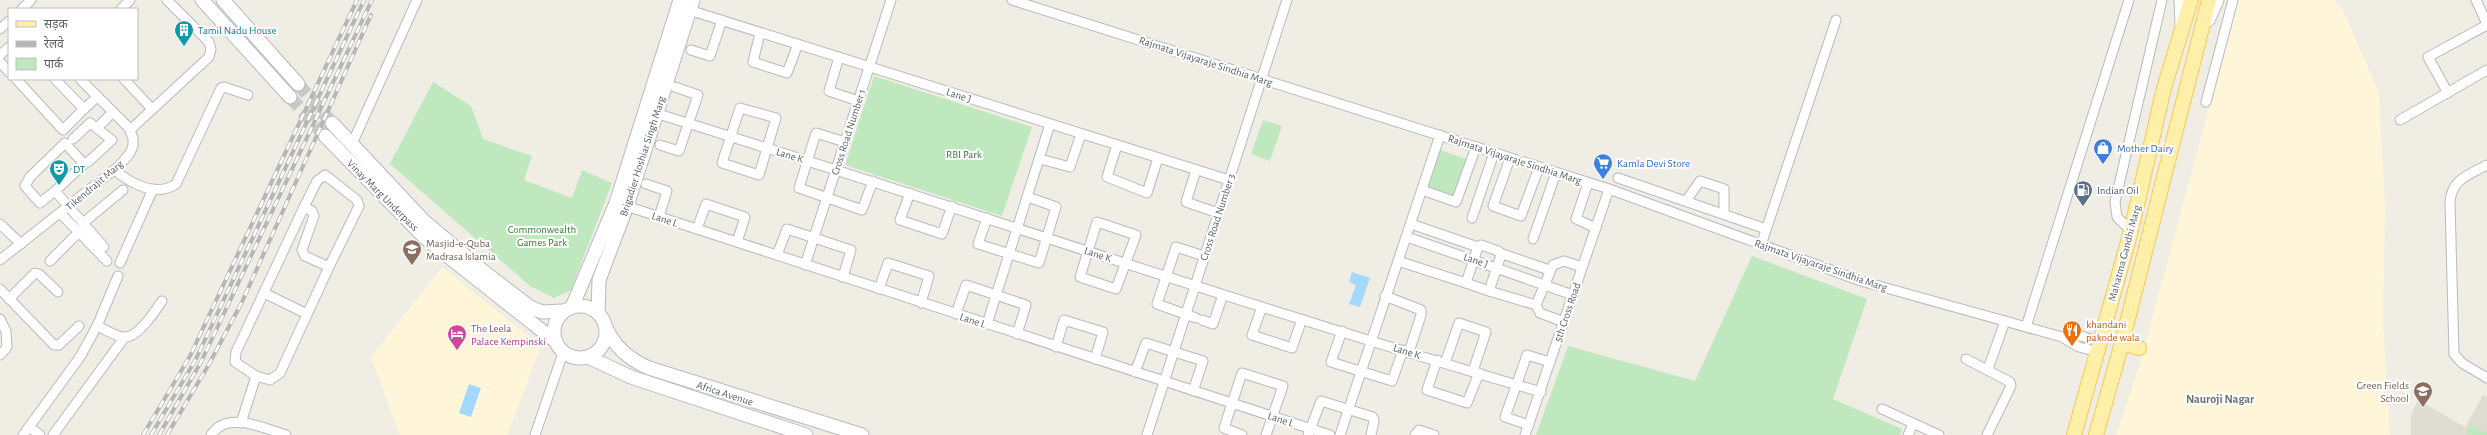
<svg xmlns="http://www.w3.org/2000/svg" width="2487" height="435" viewBox="0 0 2487 435" font-family="'Alegreya Sans','Noto Sans Devanagari',sans-serif">
	<rect width="100%" height="100%" fill="#efede4"/>
	<g fill="#fff6d9">
		<polygon points="2238,0 2335,0 2345,14 2379,93 2385,207 2383,321 2390,435 2116,435 2138,371"/>
		<polygon points="442,267 541,346 507,435 400,435 371,357"/>
	</g>
	<polygon fill="#dfdcd2" points="2483,395 2487,397 2487,435 2411,435 2411,415 2418,400 2465,427"/>
	<g fill="#c0e8bf">
		<polygon points="874,76 1032,127 1002,216 845,165"/>
		<polygon points="433,82 471,106 483,139 532,156 524,180 572,198 582,170 612,183 571,290 554,298 530,286 390,164"/>
		<polygon points="1263,120 1282,126 1270,161 1251,154"/>
		<polygon points="1440,150 1466,159 1453,196 1427,187"/>
		<polygon points="1752,256 1867,299 1833,399 1902,429 1900,435 1536,435 1568,346 1695,381"/>
		<polygon points="2471,425 2487,433 2487,435 2466,435"/>
	</g>
	<g fill="#a4d9ff">
		<polygon points="1352,272 1370,278 1360,307 1349,304 1356,285 1349,282"/>
		<polygon points="469,384 481,388 471,417 459,413"/>
	</g>
	<g fill="none" stroke-linecap="round" stroke-linejoin="round">
		<g stroke="#cacac4" stroke-width="13" stroke-dasharray="13 6" stroke-linecap="butt">
			<polyline points="298,84 332,123"/>
			<polyline points="290,97 325,136"/>
		</g>
		<defs>
			<g id="street">
				<polyline points="1012,0 1609,189 1861,281 2062,337 2079,347 2098,352"/>
				<polyline points="2476,0 2487,24"/>
				<polyline points="22,9 31,0"/>
				<polyline points="121,9 130,0"/>
				<polyline points="689,10 1229,180"/>
				<polyline points="0,29 9,21"/>
				<polyline points="760,33 753,62 787,73 798,44"/>
				<polyline points="691,50 710,56 722,20"/>
				<polyline points="0,55 9,47"/>
				<polyline points="839,57 829,91 858,101"/>
				<polyline points="0,62 9,72"/>
				<polyline points="16,79 63,130 84,109"/>
				<polyline points="55,79 84,109 97,97"/>
				<polyline points="124,79 152,109"/>
				<polyline points="2448,93 2428,57 2487,25"/>
				<polyline points="2206,102 2233,0"/>
				<polygon points="740,108 776,118 759,175 722,163"/>
				<path d="M652 112C949 204 1242 305 1541 392"/>
				<polyline points="2400,120 2487,70"/>
				<polyline points="98,127 113,112"/>
				<polyline points="130,130 209,57 211,49 209,42 167,0"/>
				<polyline points="73,139 90,123 112,140 88,162"/>
				<polyline points="845,142 816,133 799,188 862,210 873,181"/>
				<polyline points="352,144 417,0"/>
				<polyline points="660,145 679,151 698,95 675,87"/>
				<polyline points="1117,145 1107,177 1147,193 1158,158"/>
				<polyline points="1510,158 1493,206 1521,216 1539,167"/>
				<polyline points="1040,159 1070,167 1081,134"/>
				<path d="M2487 165C2469 175 2451 179 2450 203L2454 354 2462 363 2487 378"/>
				<path d="M114 170C131 183 155 198 176 184L221 88 224 87 248 95"/>
				<polyline points="1196,170 1186,202 1218,213"/>
				<polyline points="1618,178 1766,229"/>
				<polyline points="1588,183 1576,219 1596,228"/>
				<polyline points="646,184 667,191 659,217"/>
				<polyline points="1422,190 1456,202 1476,147"/>
				<polyline points="55,191 84,164 65,143 30,177 25,186 40,203 55,191 104,247"/>
				<polyline points="910,193 900,220 942,234 952,206"/>
				<polyline points="1686,201 1700,181 1724,189 1724,214"/>
				<polyline points="623,205 1330,435"/>
				<polyline points="61,214 107,261"/>
				<polyline points="987,218 978,244 1039,263 1056,207 1028,197"/>
				<polyline points="1472,218 1494,153"/>
				<polygon points="1097,222 1136,235 1116,289 1080,277"/>
				<polyline points="83,223 123,190"/>
				<polyline points="0,224 21,244"/>
				<polyline points="1411,224 1478,247"/>
				<polyline points="697,229 706,204 745,217 737,242"/>
				<polyline points="2131,231 2117,217 2115,202 2162,0"/>
				<polyline points="1407,237 1573,295"/>
				<polyline points="1533,239 1556,173"/>
				<polyline points="1761,245 1836,20"/>
				<polyline points="1500,253 1549,270"/>
				<polyline points="777,255 787,229 851,250 843,277"/>
				<polyline points="0,260 119,166 130,153 133,146 133,138 129,128 80,79"/>
				<polyline points="50,261 79,232"/>
				<polyline points="1398,261 1466,283 1478,247 1481,245 1498,251 1501,255 1489,291 1536,305"/>
				<polyline points="120,263 153,189"/>
				<polyline points="805,265 891,0"/>
				<polyline points="1466,283 1489,291"/>
				<polyline points="0,289 54,345 59,345 79,326"/>
				<polyline points="879,289 888,263 929,276 921,303"/>
				<polyline points="264,293 307,314"/>
				<polyline points="1385,296 1421,310 1421,315 1409,352"/>
				<polyline points="9,299 35,273 39,274 58,292"/>
				<polyline points="1262,307 1252,335 1292,348 1302,319"/>
				<polyline points="956,314 966,285 1026,305 1017,334"/>
				<polyline points="1196,318 1157,304 1176,247 1204,256"/>
				<polyline points="0,319 6,331 7,347 0,355"/>
				<polyline points="1202,320 1213,324 1223,295"/>
				<polyline points="1564,322 1540,313 1536,305 1553,265 1564,261 1582,267"/>
				<polyline points="987,324 1050,124"/>
				<path d="M97 326C105 329 116 337 124 337 137 339 156 310 162 301"/>
				<polyline points="2026,327 2129,0"/>
				<polyline points="1342,331 1331,362 1392,381 1403,350"/>
				<polyline points="2063,337 2081,336 2101,342"/>
				<polyline points="1056,347 1064,320 1103,332 1095,359"/>
				<polyline points="1966,359 2010,382 2011,386 1987,435"/>
				<polyline points="1437,360 1427,390 1467,403 1479,373"/>
				<polyline points="1445,363 1459,323 1486,332 1473,371"/>
				<polyline points="1988,369 2005,321"/>
				<polyline points="1135,372 1146,343 1203,361 1193,391"/>
				<polyline points="256,376 235,362 236,352 304,207"/>
				<polyline points="1882,409 1939,435"/>
				<polyline points="241,423 256,376 270,380 280,373 329,267 305,256 302,250 314,216 312,211 304,207 317,181 325,175 357,200 359,206 329,267"/>
				<polyline points="1529,425 1505,417 1527,355 1550,362"/>
				<polyline points="29,427 80,357 97,326 118,276"/>
				<polyline points="23,435 29,427 40,435"/>
				<polyline points="53,435 124,338"/>
				<path d="M211 435C227 410 263 428 286 435"/>
				<polyline points="535,435 563,353"/>
				<polyline points="1147,435 1287,0"/>
				<polyline points="1242,435 1224,428 1242,373 1283,386 1266,435"/>
				<polyline points="1308,435 1321,401 1373,417 1374,421 1371,435"/>
				<polyline points="1340,435 1440,135"/>
				<polyline points="1415,435 1419,430 1434,435"/>
				<polyline points="1525,435 1609,189"/>
				<polyline points="1908,435 1913,424"/>
			</g>
			<g id="secondary">
				<polyline points="202,0 290,97"/>
				<polyline points="223,0 298,84"/>
				<polyline points="2181,0 2182,26"/>
				<polyline points="2208,20 2217,0"/>
				<polyline points="332,123 424,221 483,271 530,307 542,312 563,311"/>
				<polyline points="325,136 425,238 555,341"/>
				<circle cx="580" cy="332" r="26"/>
				<polyline points="572,307 616,203 680,0"/>
				<polyline points="598,313 599,280 627,206 693,0"/>
				<path d="M605 325C613 346 628 359 649 368L862 435"/>
				<polyline points="588,357 631,377 806,435"/>
			</g>
			<g id="primary">
				<polyline points="2122,343 2139,348"/>
				<polyline points="2074,435 2131,231 2164,88 2191,0"/>
				<polyline points="2096,435 2120,350 2209,0"/>
			</g>
		</defs>
		<use href="#street" stroke="#b7babf" stroke-width="11"/>
		<use href="#secondary" stroke="#b7bbc1" stroke-width="15"/>
		<use href="#primary" stroke="#f9c854" stroke-width="16"/>
		<use href="#street" stroke="#fff" stroke-width="9"/>
		<use href="#secondary" stroke="#fff" stroke-width="13"/>
		<use href="#primary" stroke="#fff0a9" stroke-width="14"/>
		<defs>
			<g id="rail">
				<polyline points="143,435 190,356 357,0"/>
				<polyline points="151,435 196,359 364,0"/>
				<polyline points="159,435 201,362 372,0"/>
				<polyline points="167,435 208,366 242,302 371,15"/>
			</g>
		</defs>
		<use href="#rail" stroke="#b5b6b6" stroke-width="4"/>
		<use href="#rail" stroke="#fff" stroke-width="2.5" stroke-dasharray="8" stroke-linecap="butt"/>
	</g>
	<defs>
		<symbol id="building-pin" viewBox="-11 -11 22 30"><path d="M0 17L-7.5 6A9.5 9.5 0 1 1 7.5 6Z" fill="#0f9aa8" stroke="#fff"/><path d="M-4-6H4V6H1V3H-1V6H-4ZM-2.5-4.3h1.7v1.8h-1.7ZM.8-4.3h1.7v1.8H.8ZM-2.5-1h1.7V.8h-1.7ZM.8-1h1.7V.8H.8Z" fill="#fff"/></symbol>
		<symbol id="shop-pin" viewBox="-11 -11 22 30"><path d="M0 17L-7.5 6A9.5 9.5 0 1 1 7.5 6Z" fill="#3f7fe0" stroke="#fff"/><path d="M-5-2.5h2.3a2.7 3.5 0 0 1 5.4 0H5L5.5 6h-11ZM-1.5-2.5h3a1.5 2.3 0 0 0-3 0Z" fill="#fff"/></symbol>
		<symbol id="supermarket-pin" viewBox="-11 -11 22 30"><path d="M0 17L-7.5 6A9.5 9.5 0 1 1 7.5 6Z" fill="#3f7fe0" stroke="#fff"/><path d="M-6-5.5h2.5l.6 2H6L4.5 2H-2.5L-4.4-4H-6ZM-1.5 3.2a1.3 1.3 0 1 0 .1 0ZM3 3.2a1.3 1.3 0 1 0 .1 0Z" fill="#fff"/></symbol>
		<symbol id="theatre-pin" viewBox="-11 -11 22 30"><path d="M0 17L-7.5 6A9.5 9.5 0 1 1 7.5 6Z" fill="#0f9aa8" stroke="#fff"/><path d="M-5-5.5Q0-4 5-5.5V0Q5 5 0 6Q-5 5-5 0ZM-3.3-2.5H-1v1.5H-3.3ZM1-2.5H3.3v1.5H1ZM-2.8 1Q0 5.5 2.8 1Z" fill="#fff"/></symbol>
		<symbol id="fuel-pin" viewBox="-11 -11 22 30"><path d="M0 17L-7.5 6A9.5 9.5 0 1 1 7.5 6Z" fill="#5c6f8a" stroke="#fff"/><path d="M-5.5-6h7V0h2V4h1.3V-2.5L3-4.5l.8-.8L6-3V5H2.5V1h-1V6h-7ZM-4.2-4.7v3.2H.2V-4.7Z" fill="#fff"/></symbol>
		<symbol id="school-pin" viewBox="-11 -11 22 30"><path d="M0 17L-7.5 6A9.5 9.5 0 1 1 7.5 6Z" fill="#8d6e63" stroke="#fff"/><path d="M0-5L7-2L0 1L-7-2ZM-4 1L0 2.5L4 1V4Q0 6-4 4Z" fill="#fff"/></symbol>
		<symbol id="restaurant-pin" viewBox="-11 -11 22 30"><path d="M0 17L-7.5 6A9.5 9.5 0 1 1 7.5 6Z" fill="#e8710a" stroke="#fff"/><path d="M-5-6h1v4h1v-4h1v4h1v-4h1v5L-1.5 .5V6h-2V.5L-5-1ZM5-6V6H3V1.5H1.5Q1.5-4 5-6Z" fill="#fff"/></symbol>
		<symbol id="hotel-pin" viewBox="-11 -11 22 30"><path d="M0 17L-7.5 6A9.5 9.5 0 1 1 7.5 6Z" fill="#d1479c" stroke="#fff"/><path d="M-6-4.5h1.5V1H6V5H4.5V3h-9V5H-6ZM-4 0a1.8 1.8 0 1 1 3.6 0ZM.5 0V-2.5h3Q6-2.5 6 0Z" fill="#fff"/></symbol>
	</defs>
	<g fill-rule="evenodd">
		<use href="#building-pin" x="173" y="19" width="22" height="30"/>
		<use href="#shop-pin" x="2092" y="137" width="22" height="30"/>
		<use href="#supermarket-pin" x="1592" y="152" width="22" height="30"/>
		<use href="#theatre-pin" x="48" y="158" width="22" height="30"/>
		<use href="#fuel-pin" x="2072" y="179" width="22" height="30"/>
		<use href="#school-pin" x="401" y="238" width="22" height="30"/>
		<use href="#restaurant-pin" x="2061" y="319" width="22" height="30"/>
		<use href="#hotel-pin" x="446" y="323" width="22" height="30"/>
		<use href="#school-pin" x="2412" y="380" width="22" height="30"/>
	</g>
	<g text-anchor="middle" stroke-width="4" stroke-linejoin="round" paint-order="stroke">
		<g font-size="11" fill="#0d838f" stroke="#fff" text-anchor="start">
			<text x="198" y="34">Tamil Nadu House</text>
			<text x="73" y="173">DT</text>
		</g>
		<g font-size="11" fill="#5c6065" stroke="#fff">
			<text transform="translate(1206 61) rotate(18)" y="4">Rajmata Vijayaraje Sindhia Marg</text>
			<text transform="translate(959 95) rotate(18)" y="4">Lane J</text>
			<text transform="translate(848 132) rotate(-72)" y="4">Cross Road Number 1</text>
			<text transform="translate(790 155) rotate(17)" y="4">Lane K</text>
			<text transform="translate(642 156) rotate(-72)" y="4">Brigadier Hoshiar Singh Marg</text>
			<text transform="translate(1515 159) rotate(18)" y="4">Rajmata Vijayaraje Sindhia Marg</text>
			<text transform="translate(94 185) rotate(-40)" y="4">Tikendrajit Marg</text>
			<text transform="translate(383 195) rotate(45)" y="4">Vinay Marg Underpass</text>
			<text transform="translate(1217 217) rotate(-72)" y="4">Cross Road Number 3</text>
			<text transform="translate(665 219) rotate(18)" y="4">Lane L</text>
			<text transform="translate(2124 253) rotate(-75)" y="4">Mahatma Gandhi Marg</text>
			<text transform="translate(1098 254) rotate(18)" y="4">Lane K</text>
			<text transform="translate(1476 260) rotate(19)" y="4">Lane J</text>
			<text transform="translate(1821 265) rotate(19)" y="4">Rajmata Vijayaraje Sindhia Marg</text>
			<text transform="translate(1567 312) rotate(-71)" y="4">5th Cross Road</text>
			<text transform="translate(973 320) rotate(18)" y="4">Lane L</text>
			<text transform="translate(1407 351) rotate(17)" y="4">Lane K</text>
			<text transform="translate(725 393) rotate(18)" y="4">Africa Avenue</text>
			<text transform="translate(1281 419) rotate(18)" y="4">Lane L</text>
		</g>
		<g font-size="11" fill="#366cbe" stroke="#fff" text-anchor="start">
			<text x="2117" y="152">Mother Dairy</text>
			<text x="1617" y="167">Kamla Devi Store</text>
		</g>
		<g font-size="11" fill="#2f8231" stroke="#fff">
			<text x="964" y="158">RBI Park</text>
			<text x="542" y="233">Commonwealth<tspan x="542" dy="13">Games Park</tspan></text>
		</g>
		<g font-size="11" fill="#4e5e75" stroke="#fff" text-anchor="start">
			<text x="2097" y="194">Indian Oil</text>
		</g>
		<g font-size="11" fill="#785e54" stroke="#fff" text-anchor="start">
			<text x="426" y="247">Masjid-e-Quba<tspan x="426" dy="13">Madrasa Islamia</tspan></text>
			<text x="2409" y="389" text-anchor="end">Green Fields<tspan x="2409" dy="13">School</tspan></text>
		</g>
		<g font-size="11" fill="#c56008" stroke="#fff" text-anchor="start">
			<text x="2086" y="328">khandani<tspan x="2086" dy="13">pakode wala</tspan></text>
		</g>
		<g font-size="11" fill="#b23c85" stroke="#fff" text-anchor="start">
			<text x="471" y="332">The Leela<tspan x="471" dy="13">Palace Kempinski</tspan></text>
		</g>
		<g font-size="12" font-weight="bold" fill="#6d7278" stroke="#fff">
			<text x="2220" y="403">Nauroji Nagar</text>
		</g>
	</g>
	<rect x="8" y="8" width="130" height="72" fill="#ffffff" stroke="#bebfc1"/>
	<rect x="16" y="21" width="20" height="6" fill="#fff0a9" stroke="#bebfc1"/>
	<text x="44" y="28" font-size="12" fill="#5c6065">सड़क</text>
	<rect x="16" y="41" width="20" height="6" fill="#b5b6b6" stroke="#bebfc1"/>
	<text x="44" y="48" font-size="12" fill="#5c6065">रेलवे</text>
	<rect x="16" y="58" width="20" height="12" fill="#c0e8bf" stroke="#bebfc1"/>
	<text x="44" y="68" font-size="12" fill="#5c6065">पार्क</text>
</svg>
